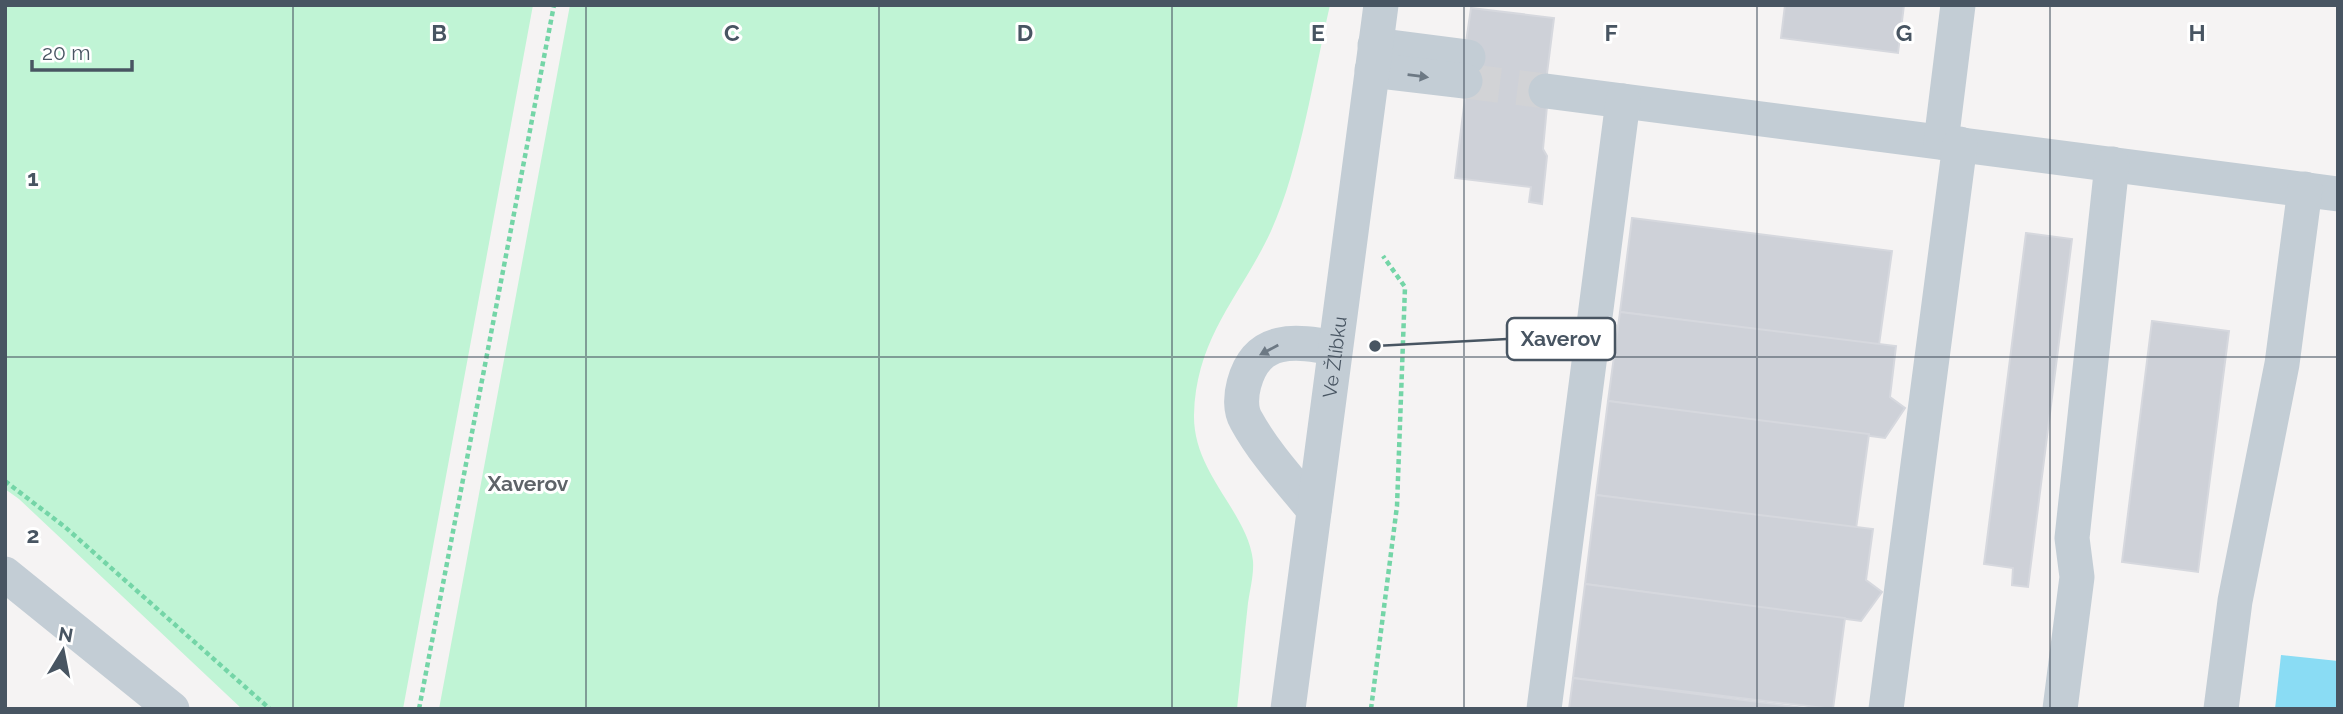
<svg xmlns="http://www.w3.org/2000/svg" width="2343" height="714" viewBox="0 0 2343 714" font-family="Raleway,sans-serif">
	<rect width="100%" height="100%" fill="#f5f3f3"/>
	<g fill="#c0f4d5">
		<polygon points="5,5 533,5 403,709 242,709 19,499 5,489"/>
		<path d="M570 5H1330C1314 74 1300 168 1271 231 1241 296 1196 336 1194 415 1193 474 1248 512 1253 561 1254 574 1250 590 1248 603 1244 638 1241 674 1237 709H439Z"/>
	</g>
	<polygon fill="#8adcf4" points="2281,655 2338,661 2338,709 2275,709"/>
	<g fill="#ced1d8" stroke="#d6d8de" stroke-width="2">
		<polygon points="1785,5 1904,5 1898,53 1781,38"/>
		<polygon points="1471,8 1554,18 1543,105 1547,106 1543,149 1547,156 1542,204 1529,202 1531,187 1455,178 1471,50 1465,49"/>
		<polygon points="1632,218 1892,251 1879,345 1620,312"/>
		<polygon points="2026,233 2072,239 2028,587 2012,585 2013,568 1984,564"/>
		<polygon points="1620,312 1896,346 1890,397 1905,408 1885,438 1608,401"/>
		<polygon points="2152,321 2229,331 2198,572 2122,562"/>
		<polygon points="1608,401 1869,434 1856,529 1596,495"/>
		<polygon points="1596,495 1873,529 1866,580 1882,592 1861,621 1585,584"/>
		<polygon points="1585,584 1845,618 1833,709 1573,678"/>
		<polygon points="1573,678 1812,709 1569,709"/>
	</g>
	<g fill="none" stroke-linecap="round" stroke-linejoin="round">
		<polyline stroke="#d2d3d6" stroke-width="35" stroke-dasharray="35 18" stroke-linecap="butt" points="1465,81 1546,91"/>
		<g stroke="#74d5a7" stroke-width="4.5" stroke-dasharray="5 3.5" stroke-linecap="butt">
			<polyline points="5,481 65,527 270,709"/>
			<polyline points="419,709 554,5"/>
			<polyline points="1371,709 1397,506 1405,287 1383,256"/>
		</g>
		<g stroke="#c3cdd5" stroke-width="35">
			<polyline points="1375,45 1468,57"/>
			<polyline points="1372,70 1465,81"/>
			<polyline points="1546,91 2338,194"/>
			<polyline points="1941,142 1958,5"/>
			<path d="M1314 510C1291 482 1264 453 1246 420 1240 410 1241 395 1244 384 1257 335 1296 341 1335 348"/>
			<polyline points="5,574 172,709"/>
			<path id="s1" d="M1288 709 1381 5"/>
			<polyline points="1544,709 1623,101"/>
			<polyline points="1886,709 1960,144"/>
			<polyline points="2060,709 2077,577 2072,538 2112,164"/>
			<polyline points="2221,709 2235,601 2282,364 2305,189"/>
		</g>
	</g>
	<defs><path id="oneway-solid" d="M-6-.8H1V-3.2L6.5 0L1 3.2V.8H-6Z" transform="scale(1.75)"/></defs>
	<g fill="#6d7984">
		<use href="#oneway-solid" transform="translate(1418 76) rotate(7)"/>
		<use href="#oneway-solid" transform="translate(1269 350) rotate(152)"/>
	</g>
	<path fill="none" stroke="#485562" stroke-width="2" stroke-opacity="0.55" d="M293 5V709M586 5V709M879 5V709M1172 5V709M1464 5V709M1757 5V709M2050 5V709M5 357H2338"/>
	<g text-anchor="middle" stroke-width="6" stroke-linejoin="round" paint-order="stroke">
		<g font-size="19" fill="#485562" stroke="#fff">
			<text dy="7" stroke="none"><textPath href="#s1" startOffset="355">Ve Žlíbku</textPath></text>
		</g>
		<g font-size="21" font-weight="bold" fill="#5e6368" stroke="#fff">
			<text x="528" y="491">Xaverov</text>
		</g>
	</g>
	<g font-size="23" text-anchor="middle" font-weight="bold" fill="#485562" stroke="#fff" stroke-width="6" stroke-linejoin="round" paint-order="stroke">
		<text x="439" y="41">B</text>
		<text x="732" y="41">C</text>
		<text x="1025" y="41">D</text>
		<text x="1318" y="41">E</text>
		<text x="1611" y="41">F</text>
		<text x="1904" y="41">G</text>
		<text x="2197" y="41">H</text>
		<text x="33" y="186">1</text>
		<text x="33" y="543">2</text>
	</g>
	<path fill="none" stroke="#485562" stroke-width="2.5" d="M1375 346L1507 339"/>
	<circle fill="#485562" stroke="#fff" stroke-width="2.5" cx="1375" cy="346" r="7"/>
	<rect fill="#fff" stroke="#485562" stroke-width="2.5" x="1507" y="318" width="108" height="42" rx="7"/>
	<g font-size="21" text-anchor="middle" font-weight="bold" fill="#485562">
		<text x="1561" y="346">Xaverov</text>
	</g>
	<rect width="2343" height="714" fill="none" stroke="#485562" stroke-width="14"/>
	<g transform="translate(63 651) rotate(10)" stroke="#ffffff" stroke-width="5" paint-order="stroke">
	<path d="M0-5L12 26L0 18L-12 26Z" fill="#485562"/>
	<text y="-10" font-size="19" font-weight="bold" text-anchor="middle" fill="#485562">N</text>
	</g>
	<path d="M32 60v10h100v-10" fill="none" stroke="#485562" stroke-width="3.5"/>
	<text x="42" y="60" font-size="21" fill="#485562" stroke="#ffffff" stroke-width="5" paint-order="stroke">20 m</text>
</svg>
